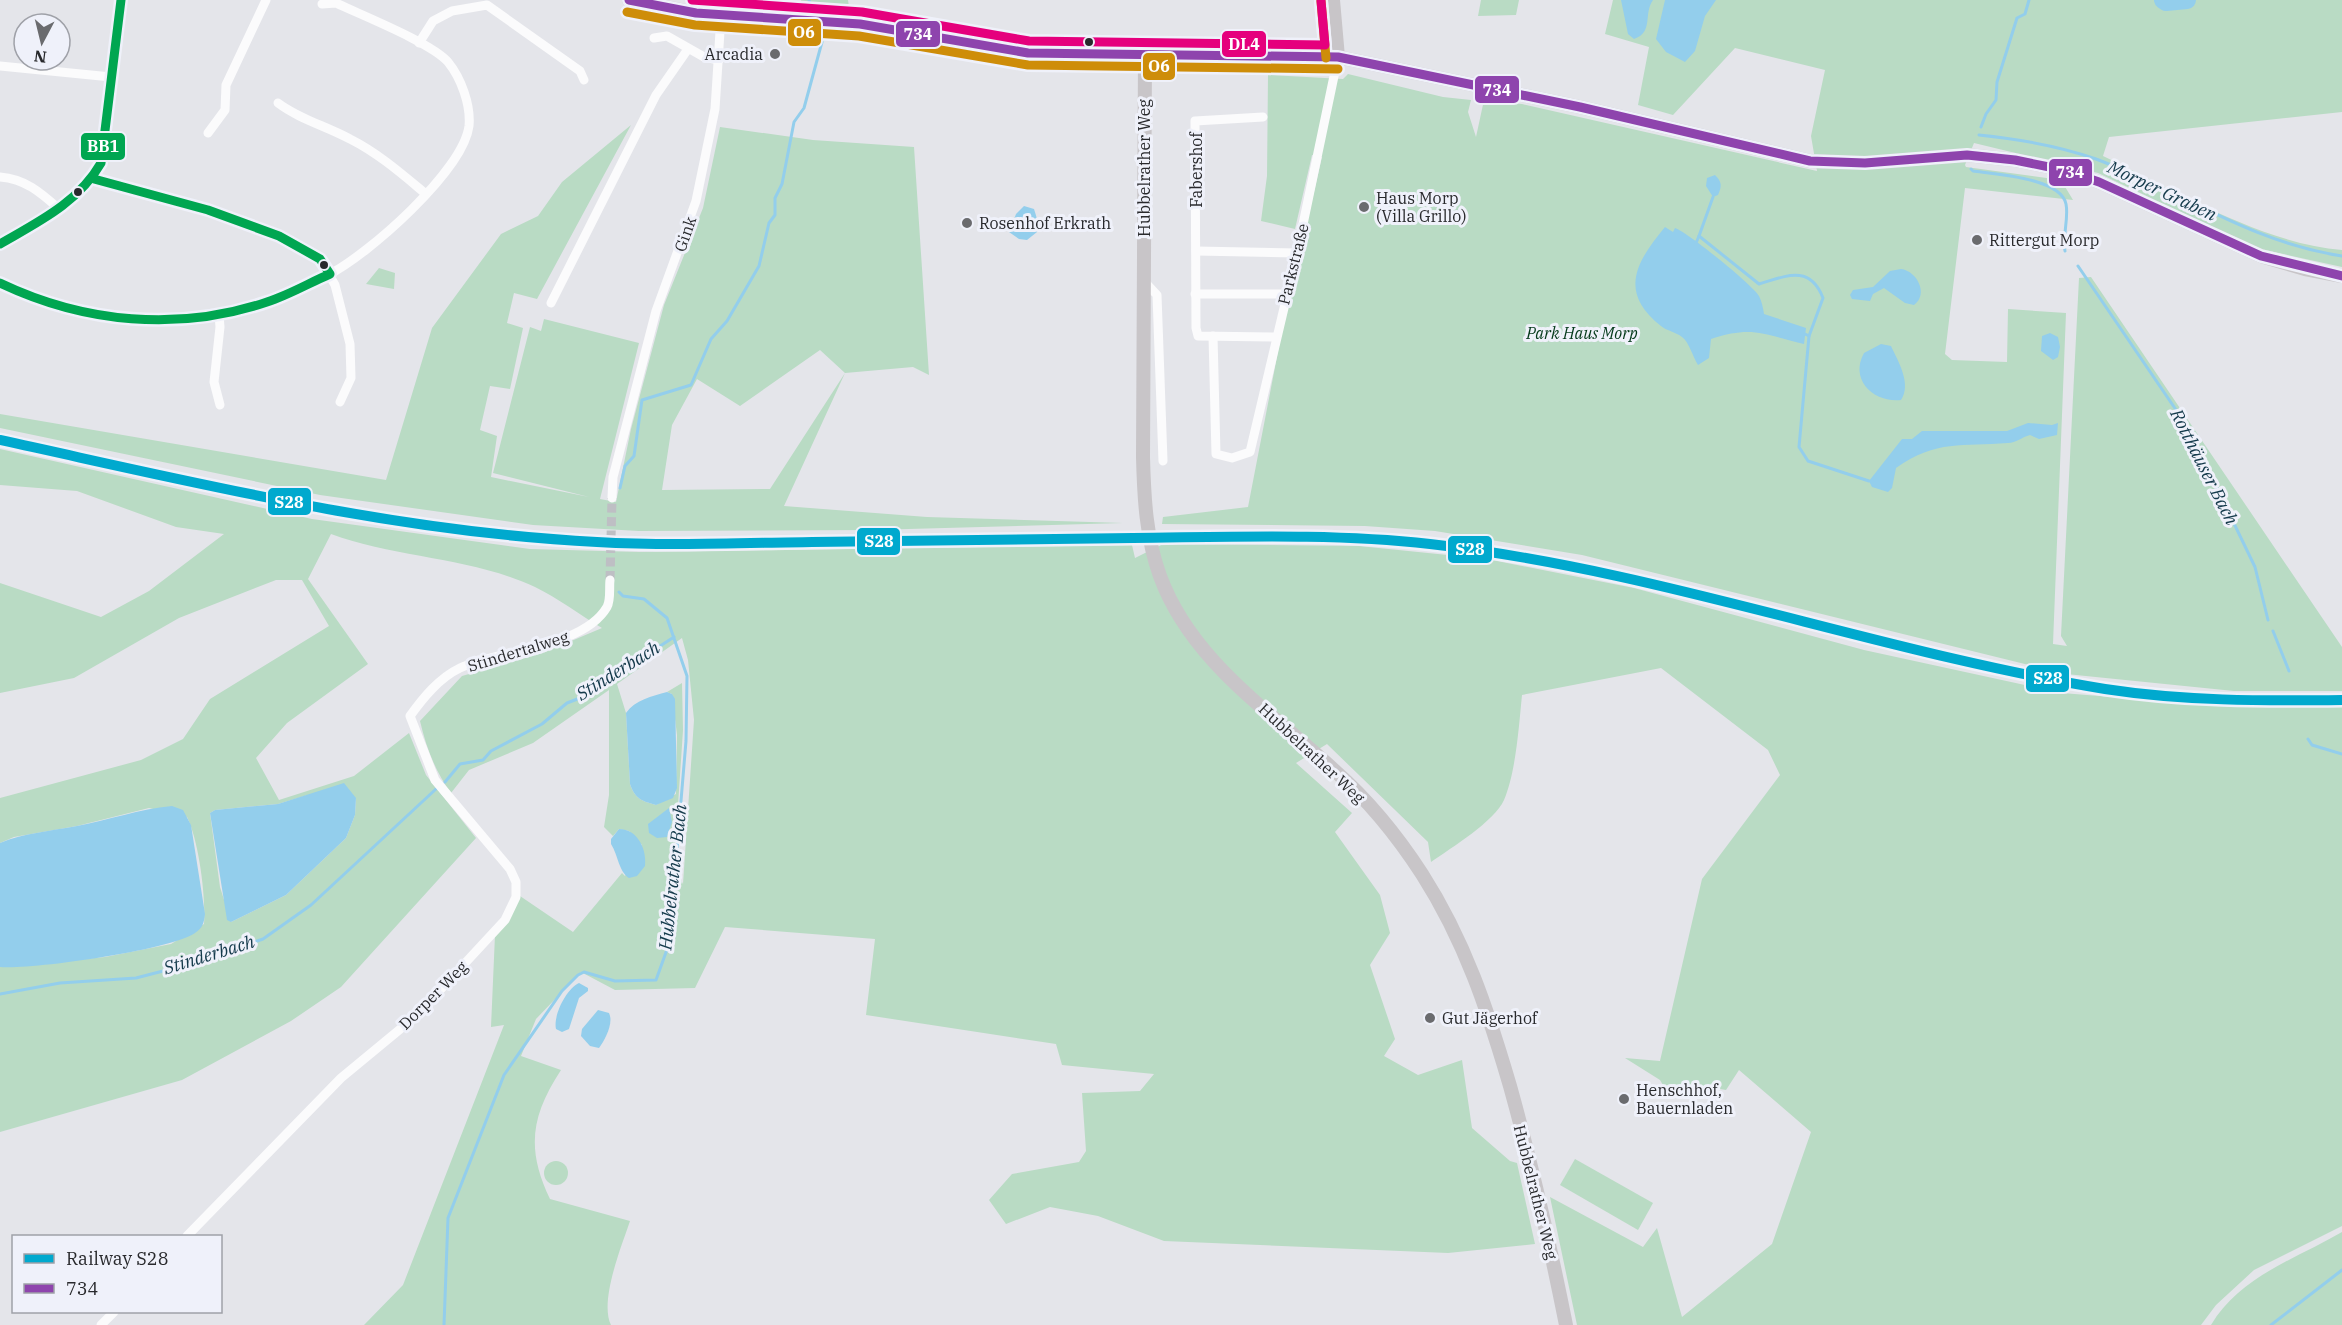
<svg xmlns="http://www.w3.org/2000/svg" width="2342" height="1325" viewBox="0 0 2342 1325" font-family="'IBM Plex Serif',serif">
	<rect width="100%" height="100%" fill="#e4e5ea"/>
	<g fill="#b9dbc4" fill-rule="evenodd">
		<polygon points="801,0 848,0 849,7 802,8"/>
		<polygon points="1481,0 1519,0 1516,15 1478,16"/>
		<path d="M1613 0H2342V112L2109 137 2103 156C2174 190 2263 244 2342 250V267L2256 248 2098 173 1974 143 1965 165 1966 167 2061 180 2073 200 1965 188 1945 354 1952 360 2007 362 2008 309 2066 313 2053 644 2067 646 2061 636 2079 278 2091 277 2342 647V691H2234L2066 674 1582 555 1435 531 1365 526 1162 524 1163 517 1248 507 1281 336 1322 157 1312 155 1295 229 1261 221 1267 176 1268 75 1343 79 1348 74 1443 97 1471 100 1468 112 1476 137 1484 100 1522 104 1817 171 1811 136 1825 70 1735 48 1673 115 1638 105 1649 47 1605 34Z"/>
		<path d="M631 125 537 299 514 293 507 323 523 328 510 389 490 386 480 430 497 436 491 477 589 497 493 473 530 327 541 331 544 319 639 343 600 499 616 502 631 429 664 305 703 208 720 127 813 140 914 147 929 375 913 367 845 373 784 506 927 517 1123 523 872 530 639 531 533 525 320 495 0 428V414L386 480 432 328 501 234 538 216 562 182ZM820 350 845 373 770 489 662 490 672 425 697 379 740 406Z"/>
		<polygon points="379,268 395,273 394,289 366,284"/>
		<path d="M0 449 312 519 530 549 639 552 1132 545 1135 558 1163 544 1359 546 1487 559 1634 588 1864 650 2062 693 2237 707 2342 704V1226L2254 1270 2216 1305 2201 1325H1577L1550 1197 1643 1247 1657 1228 1682 1317 1772 1244 1811 1132 1739 1070 1726 1090 1703 1086 1689 1097 1679 1091 1667 1092 1660 1080 1625 1058 1660 1061 1702 879 1780 775 1768 750 1661 668 1522 695C1519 725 1516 772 1504 800 1495 821 1451 848 1431 862L1428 842 1327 744 1296 763 1352 813 1335 832 1380 895 1390 933 1370 965 1395 1039 1384 1056 1418 1075 1462 1060 1472 1128 1510 1161 1517 1163 1535 1244 1448 1253 1164 1241 1098 1216 1050 1207 1006 1224 989 1200 1012 1174 1079 1162 1086 1151 1082 1093 1140 1091 1154 1074 1062 1065 1056 1044 866 1015 875 939 725 927 695 988 615 990 581 972 536 1019 521 1056 561 1070C531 1116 526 1149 550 1199L630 1221C622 1245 599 1301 611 1325H364L403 1285 504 1025 491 1027 495 935 520 896 573 932 622 873 625 876 642 845 629 831 619 829 613 836 604 827 609 795V690L533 743 469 770 451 793C435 771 426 747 420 721L462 676 543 653 602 628C580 615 558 598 535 587 471 557 396 558 331 534L308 579 368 664 287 723 256 758 279 800 354 776 409 733 426 775 476 838 341 987 291 1021 182 1080 0 1132V967L105 957 171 944 204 924C206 898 199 841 187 817L149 808 77 826 14 837 0 843V798L141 760 183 739 210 699 329 626 302 580H276L179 618 74 678 0 693V583L101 617 149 591 224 534 176 527 77 491 0 485ZM682 638 688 660 694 720 683 884 674 866 683 730 682 683 667 692 672 694 677 735 676 794 656 805C642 801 635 799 630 784L626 713 617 684ZM308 795 356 798 355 815 346 838 286 895 231 922 220 887 210 813 215 810 278 804Z"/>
		<polygon points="1575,1159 1653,1203 1638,1230 1560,1185"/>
		<circle cx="556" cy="1173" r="12"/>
		<path d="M2342 1232V1325H2211C2240 1276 2296 1259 2342 1232Z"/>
	</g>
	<g fill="#93ceec">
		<path d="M1621 0H1653C1643 14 1654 32 1634 39L1628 34Z"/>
		<polygon points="1665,0 1716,0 1705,16 1695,51 1685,62 1666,52 1656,39"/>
		<path d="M1715 175C1722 182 1722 186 1718 195L1713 197 1706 186 1707 178Z"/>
		<polygon points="1024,206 1034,209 1038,222 1037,232 1027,240 1019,239 1009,232 1016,214"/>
		<path d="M1665 227 1673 232 1675 228C1686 231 1753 285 1759 296 1762 302 1763 308 1764 314L1806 328 1804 344C1765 335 1753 325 1711 339L1709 358 1698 365C1693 357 1689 342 1682 337 1676 332 1667 331 1661 326 1618 292 1636 262 1665 227Z"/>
		<path d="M1901 269C1917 271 1929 294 1914 305L1905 303 1884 288 1873 294 1870 301 1852 299 1850 295 1853 290 1873 287 1890 271Z"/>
		<polygon points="2050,333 2058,337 2060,347 2058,357 2053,360 2041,351 2042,336"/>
		<path d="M1881 344 1891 346C1898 361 1912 384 1901 400 1874 403 1849 380 1864 353Z"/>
		<path d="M2028 423 2052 425 2058 423 2057 435 2039 439 2030 435C2022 437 2016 443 2008 443 1962 447 1937 439 1896 468L1892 488 1888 492 1872 487 1869 481 1902 439H1912L1922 431H2007Z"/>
		<path d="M667 692 672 694 675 699 677 788 673 798 656 805C642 801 635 799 630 784L626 713C635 700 652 696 667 692Z"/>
		<polygon points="344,783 356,798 355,815 346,838 286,895 231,922 227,920 210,813 215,810 278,804"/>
		<path d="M172 806 183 810 191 825 205 914C204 922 203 928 195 933 171 950 31 970 0 967V843C24 833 51 831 77 826 109 820 139 809 172 806Z"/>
		<polygon points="669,808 672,822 667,837 657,838 649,833 648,824"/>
		<path d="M619 829C638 829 647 850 645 866L637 876 629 878C619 872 618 855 611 844V839Z"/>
		<path d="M579 983 588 988V991L579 998 569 1029 562 1032 556 1029C553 1016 566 989 579 983Z"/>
		<path d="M598 1010 609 1013C614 1023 605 1040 599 1048L590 1046 581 1036 582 1029Z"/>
	</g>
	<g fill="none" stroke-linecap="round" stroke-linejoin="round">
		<g stroke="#93ceec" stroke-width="3">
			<polyline points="809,0 811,6"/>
			<polyline points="1981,127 1986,114 1996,100 1997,82 2017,18 2025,14 2029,0"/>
			<path d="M1979 135C2018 139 2059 146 2096 159 2183 192 2247 241 2342 256"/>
			<path d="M1971 169 1973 171C1995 174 2061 178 2066 204 2069 219 2062 237 2065 251"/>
			<path d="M1713 197 1699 236 1759 284C1786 276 1810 264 1823 298L1809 336"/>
			<polyline points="1696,243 1699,236"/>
			<polyline points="2078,266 2187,426 2255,567 2268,620"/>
			<polyline points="1805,334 1809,336 1799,447 1808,461 1869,481"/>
			<polyline points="620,488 625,466 634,456 642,400 691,385 711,339 727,321 759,266 769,223 775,215 775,198 782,184 794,122 804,108 822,42"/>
			<polyline points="2273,631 2289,671"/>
			<polyline points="2308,739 2312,745 2342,754"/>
			<polyline points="445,782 460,764 483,760 491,751 542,724 567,703 580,698 674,637"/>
			<polyline points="0,994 60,983 136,978 194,963 263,939 311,905 436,789"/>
			<polyline points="444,1325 448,1218 504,1075 562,991 578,975 584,972 615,981 656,980 669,944 686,741 687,676 667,618 644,599 623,596 619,592"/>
			<polyline points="2271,1325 2342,1270"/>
		</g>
		<polyline stroke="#93ceec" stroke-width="18" points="2163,0 2166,2 2187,0"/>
		<polyline stroke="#bebfc4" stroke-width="9" stroke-dasharray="9 4.5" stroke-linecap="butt" points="610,580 612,498"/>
		<g stroke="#fbfbfc" stroke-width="9">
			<polyline points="654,38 667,36 704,57 719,60"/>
			<polyline points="419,43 433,21 452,11 487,5 580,71 584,80"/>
			<polyline points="0,66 111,77"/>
			<path d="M278 103C299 119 326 126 350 139 378 153 402 174 426 194"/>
			<polyline points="1263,117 1195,121 1196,328 1198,336 1275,337"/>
			<polyline points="208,133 225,110 226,85 266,0"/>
			<path d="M0 177C25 179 40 192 58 208"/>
			<polyline points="94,179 208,210 279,236 320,259 335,285 350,344 351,378 340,402"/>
			<path d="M0 244C35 223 84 201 101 163L121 0"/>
			<polyline points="1196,251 1297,253"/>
			<polyline points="1144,281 1157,295 1163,461"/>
			<path d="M0 283C63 318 147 326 217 315 256 309 293 292 328 275 368 255 463 171 469 126 471 105 461 78 448 62 432 43 361 15 336 3L322 4"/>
			<polyline points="1195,294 1286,294"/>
			<polyline points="551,303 656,95 688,49"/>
			<polyline points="219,315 220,327 214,382 220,405"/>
			<polyline points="1213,336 1216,454 1232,458 1250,452 1297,253 1338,57"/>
			<polyline points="612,498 613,477 656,311 696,201 715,109 721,16"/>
			<path d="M187 1236 341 1078 416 1016 505 920 516 897V882L510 869 435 780 410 716C423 698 439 678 460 668 501 649 583 648 607 607 611 600 609 588 610 580"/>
			<polyline points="101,1325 114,1312"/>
		</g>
		<g stroke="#c8c5c8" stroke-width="14">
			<polyline points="629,0 696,13 860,24 1028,53 1110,56 1338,57 1580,107 1810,161 1865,163 1967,155 2015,160 2064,170 2099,182 2261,256 2305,269 2342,276"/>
			<polyline points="1333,0 1338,57"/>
			<path d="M1145 55 1143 457C1144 497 1146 538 1160 576 1191 661 1271 712 1335 771 1368 800 1398 837 1422 874 1465 941 1488 1011 1510 1086 1532 1165 1550 1245 1566 1325"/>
		</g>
		<defs>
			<polyline id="bus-1" points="629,0 696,13 860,24 1028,53 1338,57 1580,107 1810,161 1865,163 1967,155 2015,160 2064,170 2099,182 2261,256 2342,276"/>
			<g id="bus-2">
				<polyline points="1321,1 1326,58"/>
				<polyline points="627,12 695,25 859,36 1028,65 1338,69"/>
			</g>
			<g id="bus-3">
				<path d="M0 244C38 222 78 203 101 163L121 0"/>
				<path d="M0 283C84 323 178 332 267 302 289 295 309 283 330 274L320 259 279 236 208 210 94 179"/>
			</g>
			<polyline id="bus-4" points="692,0 862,12 1029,41 1325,45 1321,1"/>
		</defs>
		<use href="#bus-1" stroke="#eff1fa" stroke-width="14"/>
		<use href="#bus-2" stroke="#eff1fa" stroke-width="14"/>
		<use href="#bus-3" stroke="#eff1fa" stroke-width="14"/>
		<use href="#bus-4" stroke="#eff1fa" stroke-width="14"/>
		<use href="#bus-1" stroke="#8e44ad" stroke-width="9"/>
		<use href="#bus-2" stroke="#ce8d09" stroke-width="9"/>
		<use href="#bus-3" stroke="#00a651" stroke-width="9"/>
		<use href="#bus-4" stroke="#e5007d" stroke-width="9"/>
		<defs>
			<path id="rail-1" d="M0 440C198 483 395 532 597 542 669 546 740 543 812 542 919 541 1026 540 1133 538 1232 537 1332 533 1430 544 1660 570 1877 652 2105 689 2183 701 2262 701 2342 700"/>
		</defs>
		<use href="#rail-1" stroke="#eff1fa" stroke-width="15"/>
		<use href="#rail-1" stroke="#00a9ce" stroke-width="10"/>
	</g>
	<g fill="#28292c" stroke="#eff1fa" stroke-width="2">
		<circle cx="1089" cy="42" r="5"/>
		<circle cx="78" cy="192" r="5"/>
		<circle cx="324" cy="265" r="5"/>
	</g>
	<g fill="#6a6b6e" stroke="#eff1fa" stroke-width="2">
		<circle cx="775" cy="54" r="6"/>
		<circle cx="1364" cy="207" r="6"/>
		<circle cx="967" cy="223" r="6"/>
		<circle cx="1977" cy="240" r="6"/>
		<circle cx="1430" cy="1018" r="6"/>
		<circle cx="1624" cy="1099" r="6"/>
	</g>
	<g text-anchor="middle" stroke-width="6" stroke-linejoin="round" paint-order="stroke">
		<g font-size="16" fill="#28292c" stroke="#eff1fa" text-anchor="start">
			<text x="763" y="60" text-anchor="end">Arcadia</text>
			<text x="1376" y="204">Haus Morp<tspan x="1376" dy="18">(Villa Grillo)</tspan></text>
			<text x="979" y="229">Rosenhof Erkrath</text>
			<text x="1989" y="246">Rittergut Morp</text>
			<text x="1442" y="1024">Gut Jägerhof</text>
			<text x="1636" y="1096">Henschhof,<tspan x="1636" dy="18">Bauernladen</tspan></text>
		</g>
		<g font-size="16" fill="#28292c" stroke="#eff1fa">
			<text transform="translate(1144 168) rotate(-90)" y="6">Hubbelrather Weg</text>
			<text transform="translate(1196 170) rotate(-90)" y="6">Fabershof</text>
			<text transform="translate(685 234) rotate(-71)" y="6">Gink</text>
			<text transform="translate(1293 264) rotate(-76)" y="6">Parkstraße</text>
			<text transform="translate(518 651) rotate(-17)" y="6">Stindertalweg</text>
			<text transform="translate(1312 753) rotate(43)" y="6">Hubbelrather Weg</text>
			<text transform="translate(433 995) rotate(-45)" y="6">Dorper Weg</text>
			<text transform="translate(1536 1192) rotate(76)" y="6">Hubbelrather Weg</text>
		</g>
		<g font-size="16" font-style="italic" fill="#033919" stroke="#eff1fa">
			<text x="1582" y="339">Park Haus Morp</text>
		</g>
		<g font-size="18" font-style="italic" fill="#143a4b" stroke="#eff1fa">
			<text transform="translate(2162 191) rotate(25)" y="6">Morper Graben</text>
			<text transform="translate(2204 467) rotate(63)" y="6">Rotthäuser Bach</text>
			<text transform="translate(618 671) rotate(-32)" y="6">Stinderbach</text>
			<text transform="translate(673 877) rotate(-84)" y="6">Hubbelrather Bach</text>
			<text transform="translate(209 955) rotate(-17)" y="6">Stinderbach</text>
		</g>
	</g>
	<g stroke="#eff1fa" stroke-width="2">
		<rect x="787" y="18" width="35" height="29" rx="6" fill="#ce8d09"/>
		<rect x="895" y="20" width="46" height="28" rx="6" fill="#8e44ad"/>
		<rect x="1221" y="30" width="46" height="28" rx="6" fill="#e5007d"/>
		<rect x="1142" y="52" width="34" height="29" rx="6" fill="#ce8d09"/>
		<rect x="1474" y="75" width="46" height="29" rx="6" fill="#8e44ad"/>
		<rect x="80" y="132" width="46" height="29" rx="6" fill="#00a651"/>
		<rect x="2048" y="158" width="45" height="29" rx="6" fill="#8e44ad"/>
		<rect x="267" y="487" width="45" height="29" rx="6" fill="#00a9ce"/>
		<rect x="856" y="527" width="45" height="29" rx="6" fill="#00a9ce"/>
		<rect x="1447" y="535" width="46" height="29" rx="6" fill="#00a9ce"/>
		<rect x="2025" y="664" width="45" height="29" rx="6" fill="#00a9ce"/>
	</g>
	<g font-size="16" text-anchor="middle" font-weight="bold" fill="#fff">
		<text x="804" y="38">O6</text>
		<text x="918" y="40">734</text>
		<text x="1244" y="50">DL4</text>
		<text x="1159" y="72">O6</text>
		<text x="1497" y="96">734</text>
		<text x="103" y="152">BB1</text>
		<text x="2070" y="178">734</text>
		<text x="289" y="508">S28</text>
		<text x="879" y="547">S28</text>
		<text x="1470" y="555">S28</text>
		<text x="2048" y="684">S28</text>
	</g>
	<rect x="12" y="1235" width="210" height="78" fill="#eff1fa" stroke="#9fa1a8" stroke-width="1.5"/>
	<rect x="24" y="1254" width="30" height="9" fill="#00a9ce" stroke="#9fa1a8" stroke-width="1.5"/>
	<text x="66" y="1265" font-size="18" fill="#28292c">Railway S28</text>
	<rect x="24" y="1284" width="30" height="9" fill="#8e44ad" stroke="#9fa1a8" stroke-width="1.5"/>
	<text x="66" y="1295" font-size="18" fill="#28292c">734</text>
	<g transform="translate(42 42) rotate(187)"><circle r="28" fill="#eff1fa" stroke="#9fa1a8" stroke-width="1.5"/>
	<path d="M0-4.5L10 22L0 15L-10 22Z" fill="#6a6b6e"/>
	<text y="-9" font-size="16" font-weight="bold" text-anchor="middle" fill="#28292c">N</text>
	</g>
</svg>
